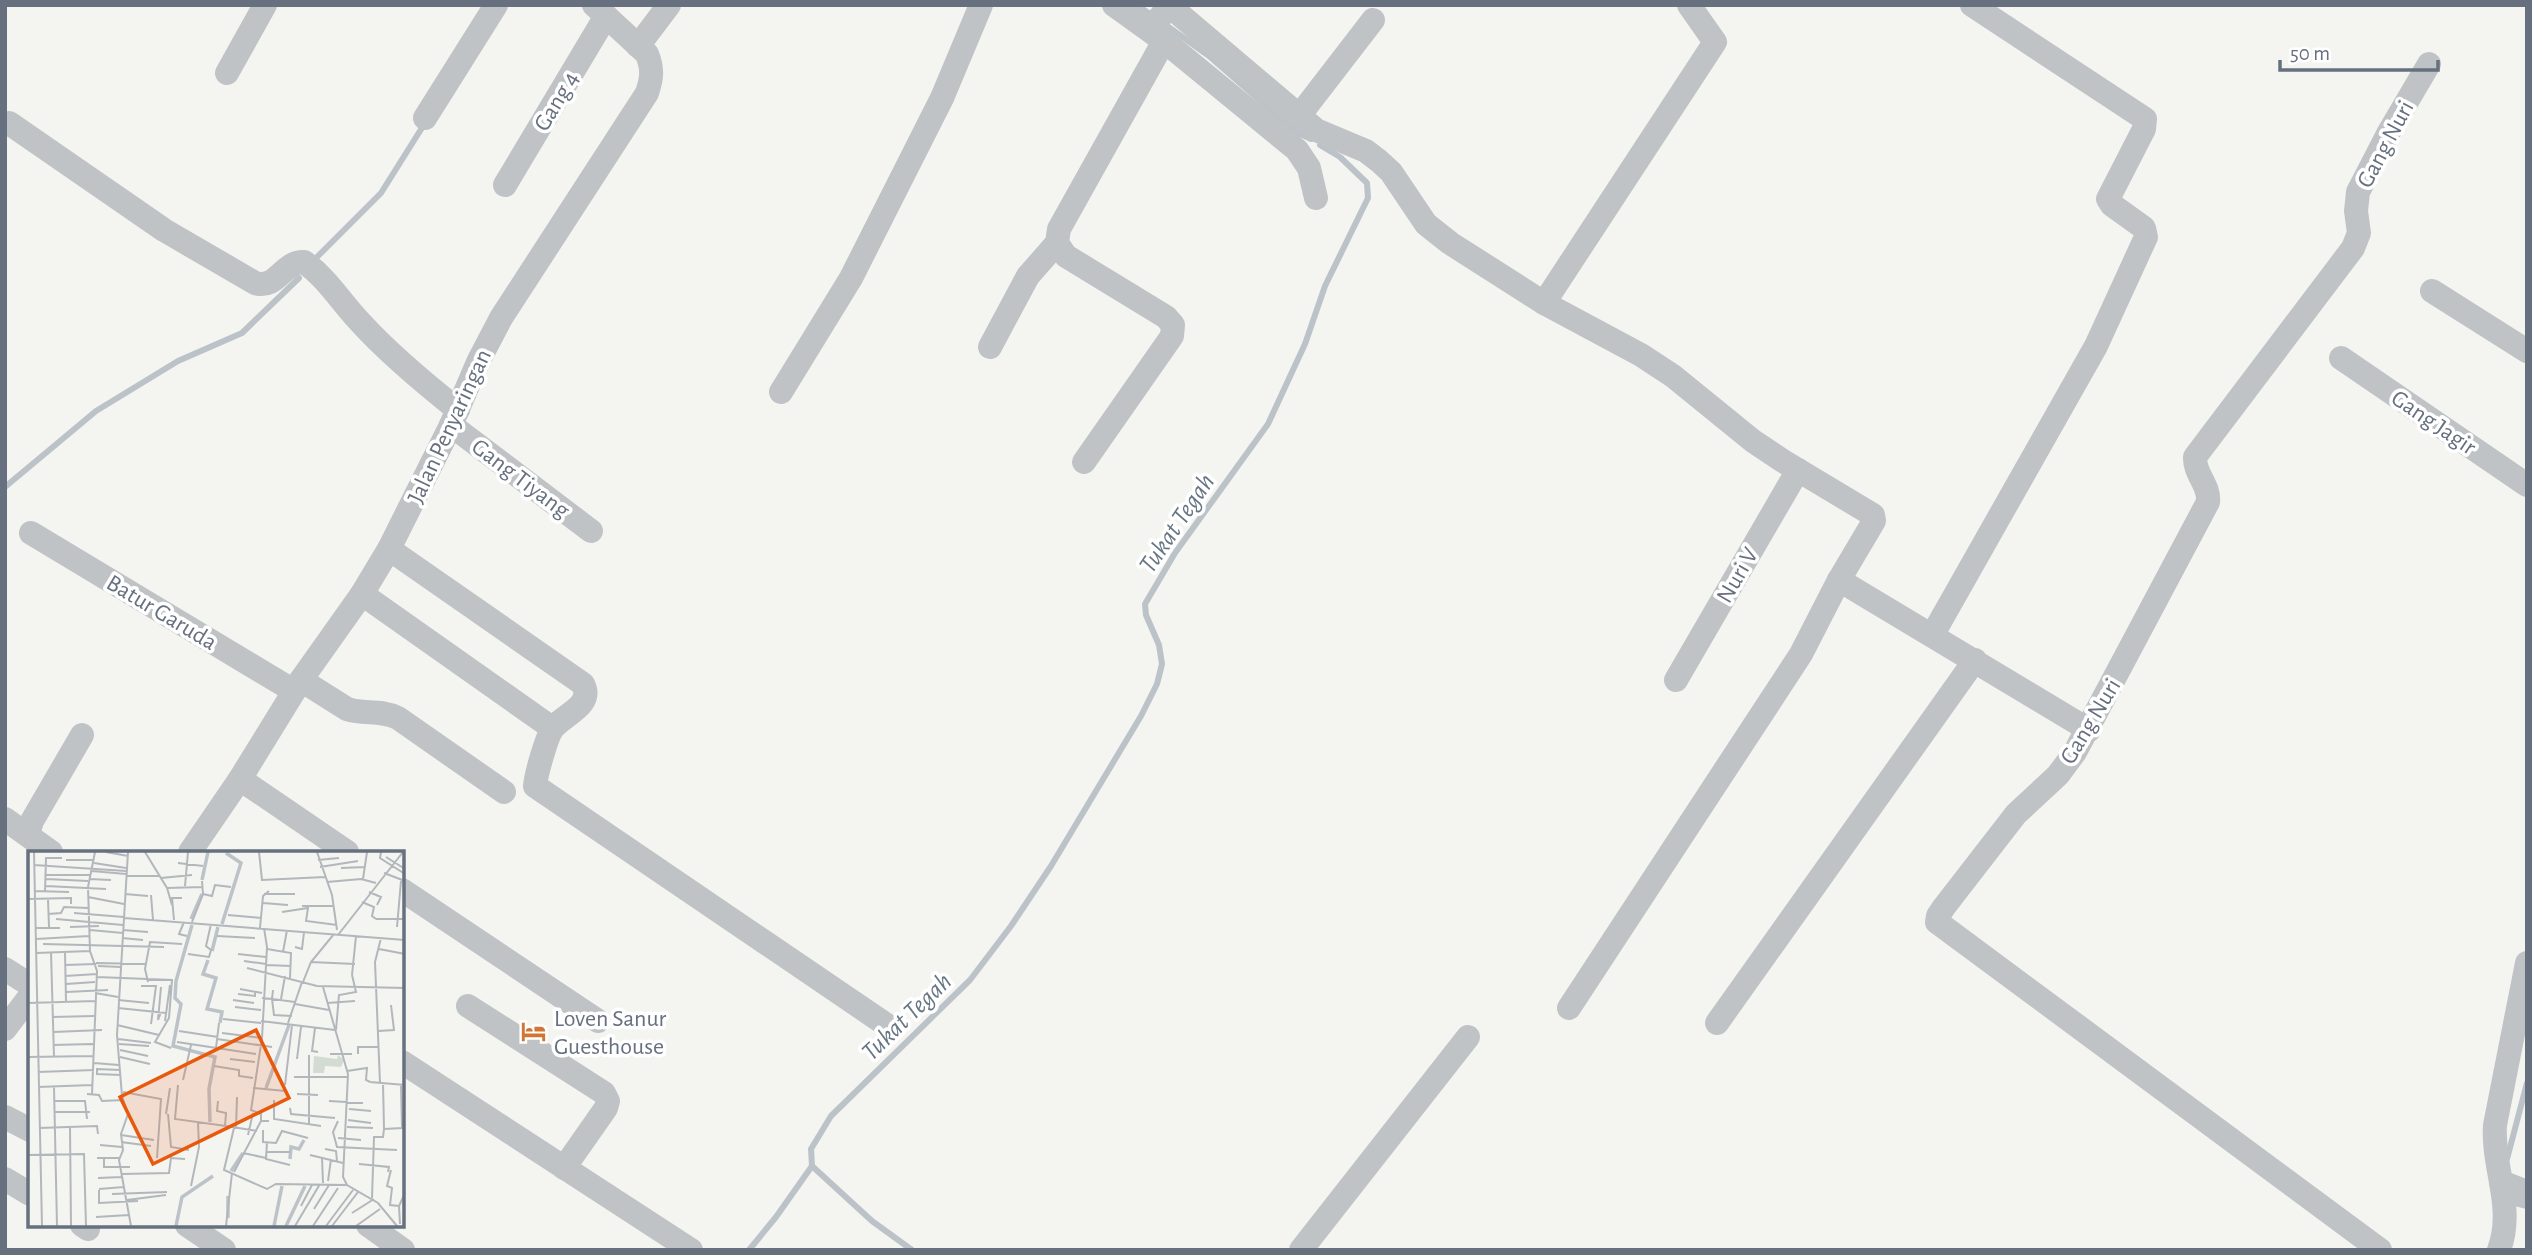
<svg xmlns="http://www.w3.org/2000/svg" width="2532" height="1255" viewBox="0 0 2532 1255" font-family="'Alegreya Sans',sans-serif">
	<rect width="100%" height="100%" fill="#f4f4f1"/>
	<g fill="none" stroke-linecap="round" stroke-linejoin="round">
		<g stroke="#bcc3c8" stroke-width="6">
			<polyline points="1137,5 1154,17"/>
			<polyline points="1163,23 1209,56 1296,132 1311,139"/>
			<polyline points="317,257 381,193 425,123"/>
			<polyline points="5,487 96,411 178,361 242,333 299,278"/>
			<polyline points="2507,1159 2527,1083"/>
			<polyline points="2514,1196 2515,1203 2527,1206"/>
			<polyline points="749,1250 776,1217 812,1166"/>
			<polyline points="912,1250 872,1221 812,1166 811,1149 831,1116 970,980 1011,926 1051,866 1141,716 1157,684 1162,664 1159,645 1146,615 1145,604 1175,553 1268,424 1305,344 1325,286 1368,198 1367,183 1340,157 1320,145"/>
		</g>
		<g stroke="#c0c3c6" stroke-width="24">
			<polyline points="1114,5 1164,41 1297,150 1309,168 1316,198"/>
			<polyline points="1150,30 1168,7 1172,8 1316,130 1366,151 1379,161 1391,172 1426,224 1450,243 1544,303 1641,355 1673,376 1753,441 1783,461 1873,515 1874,521 1839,580 1801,654 1569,1008"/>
			<polyline points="638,46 669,5"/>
			<polyline points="227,73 265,5"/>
			<polyline points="1299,116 1373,20"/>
			<polyline points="425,118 496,5"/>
			<path d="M9 123 164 230 255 283C277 290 283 261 304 262 326 277 341 302 360 322 389 354 424 383 458 410"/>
			<polyline points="505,185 606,16"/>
			<polyline points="2432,291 2527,351"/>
			<polyline points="1544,303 1715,42 1689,5"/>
			<polyline points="990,347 1028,276 1057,243"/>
			<polyline points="2341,358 2527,485"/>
			<polyline points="781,392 851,278 942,98 981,5"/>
			<polyline points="451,425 591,531"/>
			<polyline points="1084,462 1172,336 1173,325 1166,317 1066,256 1057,243 1059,229 1164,41"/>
			<polyline points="31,533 294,691"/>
			<path d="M389 549 583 684C594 705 565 714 554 727 547 734 536 775 535 786L888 1026"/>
			<polyline points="1839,580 2089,730"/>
			<polyline points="362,594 552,728"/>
			<polyline points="1933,634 2096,346 2146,237 2144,228 2112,205 2108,199 2144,129 2145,119 1972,5"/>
			<path d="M301 680 347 709C365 715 379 709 398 718L504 792"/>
			<polyline points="1676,680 1798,470"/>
			<polyline points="240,779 347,852"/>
			<polyline points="5,819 51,852"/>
			<polyline points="28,834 32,821 82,735"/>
			<path d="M190 852 240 779 301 680 362 594 389 549 451 425 479 360 501 318 647 93C652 78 653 69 647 54L594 5"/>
			<polyline points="402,890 598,1021"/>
			<polyline points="5,969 30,985"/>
			<polyline points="468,1006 604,1093 608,1101 606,1108 564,1168"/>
			<polyline points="1717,1023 1975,660"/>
			<polyline points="5,1029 30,996"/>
			<polyline points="402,1062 691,1250"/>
			<polyline points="5,1117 30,1130"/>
			<polyline points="5,1179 30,1194"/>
			<polyline points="2501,1182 2527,1192"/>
			<polyline points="82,1225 88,1229"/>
			<polyline points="187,1225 224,1250"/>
			<polyline points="368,1225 403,1250"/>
			<polyline points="1301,1250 1468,1037"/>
			<path d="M2380 1250 1937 922 1938 916 1944 907 2016 814 2058 775 2075 752 2208 502C2210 485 2194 474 2195 457L2353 248 2359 233 2356 211 2358 192 2389 132 2429 64"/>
			<path d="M2499 1250C2515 1207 2492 1168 2495 1125L2527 963"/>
		</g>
	</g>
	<defs>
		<symbol id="hotel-bare" viewBox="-9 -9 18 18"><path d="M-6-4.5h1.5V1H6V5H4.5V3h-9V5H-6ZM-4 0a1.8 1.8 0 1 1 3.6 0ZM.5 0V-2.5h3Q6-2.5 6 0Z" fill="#d27433" stroke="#fff" stroke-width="2.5" paint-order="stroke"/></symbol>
	</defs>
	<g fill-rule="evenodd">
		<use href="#hotel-bare" x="516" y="1014" width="35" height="35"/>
	</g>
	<g text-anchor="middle" stroke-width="7" stroke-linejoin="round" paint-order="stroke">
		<g font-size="24" fill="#66707f" stroke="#fff">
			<text transform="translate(556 101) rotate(-59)" y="8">Gang 4</text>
			<text transform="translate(2385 144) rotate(-62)" y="8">Gang Nuri</text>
			<text transform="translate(2434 422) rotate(34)" y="8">Gang Jagir</text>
			<text transform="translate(449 426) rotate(-65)" y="8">Jalan Penyaringan</text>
			<text transform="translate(521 478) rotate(37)" y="8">Gang Tiyang</text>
			<text transform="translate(1737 575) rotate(-60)" y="8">Nuri V</text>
			<text transform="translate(162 612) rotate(31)" y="8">Batur Garuda</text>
			<text transform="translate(2090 721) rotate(-59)" y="8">Gang Nuri</text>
		</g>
		<g font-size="24" fill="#66707f" stroke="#fff" text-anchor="start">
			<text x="554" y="1026">Loven Sanur<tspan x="554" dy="28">Guesthouse</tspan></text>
		</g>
		<g font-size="26" font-style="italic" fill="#677683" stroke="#fff">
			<text transform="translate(1176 523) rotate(-56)" y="9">Tukat Tegah</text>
			<text transform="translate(906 1016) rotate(-44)" y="9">Tukat Tegah</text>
		</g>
	</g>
	<g transform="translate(28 851)">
		<rect width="376" height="376" fill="#f4f4f1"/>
		<path d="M310 204 316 209 313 216 297 215 296 222H285L286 205 309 208Z" fill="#d4dbd2"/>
		<path fill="none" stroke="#bcc3c8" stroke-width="3.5" d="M174 29 180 1M163 68 174 43M194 73 213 12 198 2M164 74 148 130 147 147 153 153 145 195 187 206 181 238 182 271M184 100 190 76M180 109 175 123 188 127 179 158 194 161 192 172M238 237 261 174M262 308 263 296 271 298 276 289M203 320 215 302M200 345V367M148 375 154 346 185 325M246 375 254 335M258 375 277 335"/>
		<path fill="none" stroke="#b2b7bc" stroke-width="2" d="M6 1 14 375M78 1 100 5M100 1 89 184 94 245 100 263 93 283 95 299 91 309 103 375M117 1 139 37 144 54M231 1 234 29 297 26M289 1 304 44 309 79M353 1 352 7 377 23M358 6 377 18M38 9H66M290 9 311 7M66 12 98 17M150 12 175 15M6 14 98 20M292 16 330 10M313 17 337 16M64 20 98 23M356 22 377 30M18 24H62M98 25H131M133 27 164 24M18 28 60 30M61 28 83 29M335 28 339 1M299 31 333 28 348 32M18 35 78 38M157 35 160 1M139 37 174 36M7 40 41 41M17 41 18 7H34M341 41 353 46 349 54M97 43 120 45M175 43 184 45 187 34 203 36M236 43H267M123 44 125 69M60 46 96 53M0 48 43 47V53M20 48 21 76M334 51 346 56 344 65 348 68M235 52 260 54M274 55H306M254 61 280 57 278 70 309 74M46 62 96 66M20 63 33 62 36 56 60 57M200 64 233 67M96 67 377 89M28 68 95 74M348 68H377M146 69 144 47H154M156 71 151 83 159 85M164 71 175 43 174 30M42 76 71 75M369 76 373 30M7 77H32M232 77 235 45 241 40M236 77 239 96 234 187 223 259 233 263V270H241M62 79 95 82M95 79 120 81M310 84 375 1M189 85 227 87M94 87 115 89M8 88 61 85M15 93 136 96M267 96 274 98 276 81M239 98 263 102 262 127M351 98 377 103M23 101 26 206M37 101 38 151M255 101 259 79M8 102 62 100M160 103 181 106 183 99 178 95 183 73M210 103 238 106M216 110 238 113M283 111 327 113M68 112 117 113M37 114 68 113M238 114 263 115M70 115 93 116M219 117 289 135 377 137M324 124 328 85M37 125 69 123M69 126 144 129 141 167 127 191 143 197M120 131 117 118 122 91 154 93M275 131 283 111 306 83M38 133 67 131M113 135H128L123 173M295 136 320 223 315 326 319 334 350 352 369 375M212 138 234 142M245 139 244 148 267 151M38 141 80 139M67 142 90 146M210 143 227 145V141M234 147 244 148 246 164 264 165M253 148 257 125M90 149 121 152M205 149 226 152M0 152 67 150M299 152 327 150M267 153 301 159M207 156 233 159M90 157 138 162M133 161 130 169 133 136M24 166 66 165M195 168 233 172M137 170 142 134M233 170 307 179M260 172 274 131M89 174 131 184M287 177 284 200 290 201M308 179 311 144 328 141 324 124M151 180 190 186M350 180 366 179 363 154M25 181 74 179M194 182 234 187M90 188 123 192M189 188 244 196M149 191 228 203M91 193 121 195M25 194 65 193M188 197 191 172M92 199 120 205M302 203H324M330 203V196H350M281 204V274M0 206 65 205M92 206 122 213M202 208 227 211M269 208 273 176M66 212 91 214M186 215 211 219V225L225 227M92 219 69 218V223L93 224M319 220 339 217 338 229 342 231M10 221 66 219M266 226H320M155 229 163 194M342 231 377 234M352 232 347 111 353 87M150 234 147 268 198 275M257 234 264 174M10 236 64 234M26 236 29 375M225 237 257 240M95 241 133 248 129 307M59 243 71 244 74 250 96 249M64 243 69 120 62 100 60 36 67 1M269 243 290 244M246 249V268L293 275M26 250H57L59 268M190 250 189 260 198 262 197 275M301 250 335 252M262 257 263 263 307 267M321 258 343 260M27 261H62M138 263 142 237M140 263 143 296 161 299M320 269 343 272M310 270 305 281 309 296 369 299M198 275 229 280M42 276 43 375M319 276 345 277M11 277 69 275 70 283M206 277 196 319 239 338 248 333 319 334M208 278 209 246M356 278 374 277 373 233M235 279V291L248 292 254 280 280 287M93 284 126 289M220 284 225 262M310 287 333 289M93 291 123 295M239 291 238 308 262 314M72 294 94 296M297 298 308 300 309 310M238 301H262M215 302 238 307M0 304 56 303 58 375M282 304 315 312M69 307H91M76 307V316H102M294 307 295 332M331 313 361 316 360 321M363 319 359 335 364 337 362 354 371 355M206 321 233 270M94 323 141 322 143 307 157 308M70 327 94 326M300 330 303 308M163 335 171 296 170 271M71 338 96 336M71 339V352L110 350M84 343 139 341M344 347 346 286H355L356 278 355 232M99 349 138 344M273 355 284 334M286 358 301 334M324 362 346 348M68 366 101 364M372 373 371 355 377 342M198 375 204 322M267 375 292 333M285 375 310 337M298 375 325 339M304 375 330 341M328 375 352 358"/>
		<path fill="#e8590c" fill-opacity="0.15" stroke="#e8590c" stroke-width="3.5" d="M228 179 261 247 125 313 92 246Z"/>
		<rect width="376" height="376" fill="none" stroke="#66707f" stroke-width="3.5"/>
	</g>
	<rect width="2532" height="1255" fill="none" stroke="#66707f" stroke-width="14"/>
	<path d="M2280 60v10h158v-10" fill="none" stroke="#66707f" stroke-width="3.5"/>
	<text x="2290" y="60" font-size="21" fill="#66707f" stroke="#ffffff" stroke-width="5" paint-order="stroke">50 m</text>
</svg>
